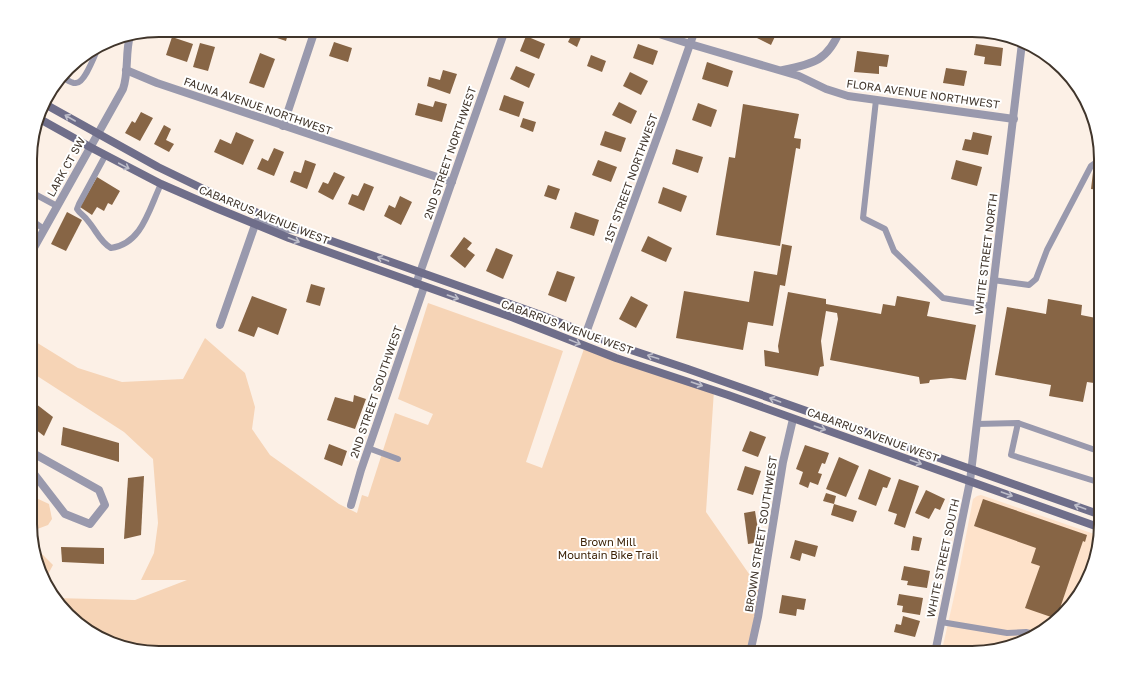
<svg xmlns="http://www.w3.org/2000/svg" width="1131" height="683" viewBox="0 0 1131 683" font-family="'Golos Text',sans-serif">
	<rect width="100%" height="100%" fill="#fcf0e6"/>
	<polygon fill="#fee2ca" points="981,495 1100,536 1084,589 1037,636 983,652 942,650 956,588 973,499 977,496"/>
	<g fill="#f6d4b6">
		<polygon points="428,303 563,351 526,462 542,468 585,346 714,390 706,512 763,594 749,653 159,653 94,636 54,598 135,600 187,580 141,580 154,553 158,523 153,459 124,432 31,372 31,339 78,368 122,382 183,379 205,338 245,373 255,407 252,429 270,455 339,504 357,513 362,495 368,497 395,413 428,425 433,414 398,399"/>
		<polygon points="34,497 49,504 52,519 48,525 32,531 31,499"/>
		<polygon points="33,545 53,565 46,578 45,578"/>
	</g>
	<g fill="#876545">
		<polygon points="276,30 289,30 286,41 274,37"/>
		<polygon points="459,30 474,30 472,35"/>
		<polygon points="574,30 584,30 577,47 568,42"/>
		<polygon points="756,30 778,30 771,45 753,36"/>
		<polygon points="526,36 545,44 539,59 520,51"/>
		<polygon points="172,37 193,44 187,62 166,55"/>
		<polygon points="334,42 352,48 348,62 329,56"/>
		<polygon points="200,43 215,47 208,71 193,67"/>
		<polygon points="638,44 658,51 653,65 633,58"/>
		<polygon points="976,44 1003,48 1001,66 984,64 985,57 974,55"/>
		<polygon points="857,51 889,55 887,67 879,66 879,74 854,72"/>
		<polygon points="260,53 275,59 264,88 249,83"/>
		<polygon points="591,55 606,61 602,72 587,66"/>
		<polygon points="707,62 733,71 728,87 702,79"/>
		<polygon points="516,66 535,74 529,88 510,79"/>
		<polygon points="946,68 967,71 964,86 943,83"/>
		<polygon points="443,70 457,74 450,94 427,86 429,77 440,80"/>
		<polygon points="630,72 648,81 641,95 623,86"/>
		<polygon points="504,95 524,102 519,117 499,110"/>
		<polygon points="435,101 447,104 442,122 415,115 418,103 433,107"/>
		<polygon points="619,102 637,111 631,124 612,115"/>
		<polygon points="698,103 717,110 711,127 692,120"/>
		<polygon points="743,104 799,114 794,138 801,139 800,149 796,148 780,246 716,235 729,157 735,158"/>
		<polygon points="141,112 153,118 140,141 125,133 132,121 135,123"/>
		<polygon points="523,118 536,122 533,132 520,127"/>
		<polygon points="164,125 171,129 166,140 174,144 169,152 154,144"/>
		<polygon points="605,131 626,138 621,152 600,145"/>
		<polygon points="236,132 254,140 243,165 214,152 220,139 231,144"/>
		<polygon points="973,132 992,136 988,155 962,150 965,139 971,140"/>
		<polygon points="274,148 284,152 274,176 257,169 262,158 268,161"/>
		<polygon points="676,149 703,157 698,173 672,164"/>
		<polygon points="305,160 316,164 307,189 290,182 294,171 301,173"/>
		<polygon points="598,160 617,167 611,182 592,175"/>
		<polygon points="956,160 982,167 977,186 951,179"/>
		<polygon points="334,172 345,177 333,200 318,192 323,182 328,184"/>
		<polygon points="1093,172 1101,173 1101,203 1097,202 1099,190 1091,189"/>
		<polygon points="97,177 120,191 112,205 108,203 104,211 97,207 92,215 80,207"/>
		<polygon points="364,183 374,187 364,211 348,204 352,194 358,196"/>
		<polygon points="548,185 560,189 556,200 544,196"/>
		<polygon points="663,187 687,196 681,212 658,203"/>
		<polygon points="400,196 412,202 401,225 384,216 389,205 395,208"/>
		<polygon points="67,212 82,220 66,251 51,244"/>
		<polygon points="575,212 599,220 594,236 570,228"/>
		<polygon points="648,236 672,248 666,262 641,251"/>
		<polygon points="464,237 472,243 467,249 475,255 465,268 450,256"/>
		<polygon points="782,244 792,246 785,286 780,285 773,326 748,322 743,350 676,338 684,291 749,302 754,271 777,275"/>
		<polygon points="496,248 513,255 503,279 486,271"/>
		<polygon points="557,271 575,277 566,302 548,295"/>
		<polygon points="311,284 325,288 320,306 306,302"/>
		<polygon points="788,292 826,299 826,304 881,314 883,304 895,306 897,296 930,302 927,316 976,325 966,380 951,378 930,380 929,383 920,384 919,377 830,360 838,319 837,313 826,311 821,341 824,366 820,367 818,376 765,366 764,350 779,353 778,346"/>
		<polygon points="252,296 287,309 278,335 258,327 254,337 238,331"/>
		<polygon points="631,296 648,305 636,328 619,319"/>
		<polygon points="1048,299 1082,305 1081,315 1101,319 1101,384 1087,382 1083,402 1049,396 1051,385 995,375 1007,307 1046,314"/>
		<polygon points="354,395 366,399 355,429 327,420 335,397 353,402"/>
		<polygon points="31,400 53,417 44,436 31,426"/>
		<polygon points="63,427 119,443 119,462 61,445"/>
		<polygon points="750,431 766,437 758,457 742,451"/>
		<polygon points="329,444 347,451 342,466 324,459"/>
		<polygon points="805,445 829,453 825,464 822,463 818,473 822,474 818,485 810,482 808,488 799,484 803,472 796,469"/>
		<polygon points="839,457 859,466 846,497 826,489"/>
		<polygon points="745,466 761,471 753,495 737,490"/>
		<polygon points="869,469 891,478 887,488 883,487 876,506 858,499"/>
		<polygon points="144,476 141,535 124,539 128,478"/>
		<polygon points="899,479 919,486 905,528 894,524 897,514 888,511"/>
		<polygon points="926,490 945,499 940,510 935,508 929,519 915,513"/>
		<polygon points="826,493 836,496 834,504 823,501"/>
		<polygon points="983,499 1087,535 1085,542 1083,541 1058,614 1054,618 1025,608 1040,566 1031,563 1036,548 974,526"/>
		<polygon points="834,504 857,511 853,522 831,515"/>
		<polygon points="755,511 760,542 748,544 744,513"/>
		<polygon points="913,536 922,538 919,551 911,550"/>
		<polygon points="795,540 818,546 815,557 802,553 800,561 790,558"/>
		<polygon points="61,547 104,548 104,564 62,562"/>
		<polygon points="904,566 930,571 927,588 907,585 908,581 901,580"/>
		<polygon points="899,594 923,598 920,615 902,612 903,606 897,605"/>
		<polygon points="782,595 806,599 804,610 797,609 796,616 779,613"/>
		<polygon points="903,616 920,621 915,637 894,632 896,624 901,625"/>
	</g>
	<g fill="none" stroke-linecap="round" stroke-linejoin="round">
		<g stroke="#9999ad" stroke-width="6">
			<path d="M62 77C66 79 72 84 76 83 85 83 95 54 99 46"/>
			<polyline points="876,100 863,218 885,229 894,251 943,298 990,306"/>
			<path d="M105 156 79 204 77 209C80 214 85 216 88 221 96 230 100 242 111 248 142 244 149 209 161 184"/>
			<polyline points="31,192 57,206"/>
			<polyline points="31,220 44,229"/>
			<polyline points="993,280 1029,285 1036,279 1047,250 1091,166 1101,159"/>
			<polyline points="1018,423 1011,455 1101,483"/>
			<polyline points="976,424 1018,423 1101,452"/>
			<polyline points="368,448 398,459"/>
			<polyline points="941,622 1007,633 1026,632 1038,635"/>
		</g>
		<g stroke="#9999ad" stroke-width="8">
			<polyline points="647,30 690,44 799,76 826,89 848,96 1014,119"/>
			<polyline points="126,70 157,83 452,182"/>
			<path d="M783 70C814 64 828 60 840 30"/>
			<polyline points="283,126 315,30"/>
			<path d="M31 253 123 89C129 72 125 53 130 36"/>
			<polyline points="416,284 505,30"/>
			<polyline points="220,325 256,222 260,220 279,228 299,230"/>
			<polyline points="586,333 666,113 695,30"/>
			<polyline points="31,452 99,490 105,505 90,524 65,514 31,470"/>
			<polyline points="351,505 361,470 424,287"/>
			<polyline points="750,653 758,617 783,462 793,419"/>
			<polyline points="935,653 970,481 1022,43"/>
		</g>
		<g stroke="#6f6e8a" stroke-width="8">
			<polyline points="43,103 158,167 220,197 260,214 323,238 541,315 619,346 688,369 1101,515"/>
			<polyline points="38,118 90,147 161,184 216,208 289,238 514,318 616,358 728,395 1101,528"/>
		</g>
	</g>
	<defs><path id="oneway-shaft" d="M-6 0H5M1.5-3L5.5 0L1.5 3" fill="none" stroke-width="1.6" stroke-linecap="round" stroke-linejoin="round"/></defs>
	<g stroke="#bebeca">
		<use href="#oneway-shaft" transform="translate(70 118) rotate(-150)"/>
		<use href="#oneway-shaft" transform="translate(124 166) rotate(28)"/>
		<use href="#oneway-shaft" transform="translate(294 240) rotate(21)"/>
		<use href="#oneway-shaft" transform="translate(383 259) rotate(-160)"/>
		<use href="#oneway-shaft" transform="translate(453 297) rotate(19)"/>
		<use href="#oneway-shaft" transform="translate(575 342) rotate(22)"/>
		<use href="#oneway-shaft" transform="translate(653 357) rotate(-162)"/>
		<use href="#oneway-shaft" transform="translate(697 384) rotate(19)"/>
		<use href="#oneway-shaft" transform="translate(775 400) rotate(-160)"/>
		<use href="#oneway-shaft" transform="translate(820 428) rotate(19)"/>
		<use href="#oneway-shaft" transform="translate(916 462) rotate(20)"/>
		<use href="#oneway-shaft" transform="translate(1007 494) rotate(20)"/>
		<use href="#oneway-shaft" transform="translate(1080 507) rotate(-160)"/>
	</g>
	<g text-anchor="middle" stroke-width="4" stroke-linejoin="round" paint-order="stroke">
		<g font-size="11" fill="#40352b" stroke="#fff">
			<text transform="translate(923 94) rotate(8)" y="4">FLORA AVENUE NORTHWEST</text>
			<text transform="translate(258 106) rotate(19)" y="4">FAUNA AVENUE NORTHWEST</text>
			<text transform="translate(450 153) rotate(-71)" y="4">2ND STREET NORTHWEST</text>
			<text transform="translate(66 167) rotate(-61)" y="4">LARK CT SW</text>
			<text transform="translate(631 178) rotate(-70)" y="4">1ST STREET NORTHWEST</text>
			<text transform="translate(264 215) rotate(22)" y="4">CABARRUS AVENUE WEST</text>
			<text transform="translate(986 254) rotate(-83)" y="4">WHITE STREET NORTH</text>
			<text transform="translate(567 327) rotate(20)" y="4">CABARRUS AVENUE WEST</text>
			<text transform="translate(376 392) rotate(-71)" y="4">2ND STREET SOUTHWEST</text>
			<text transform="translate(873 435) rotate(20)" y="4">CABARRUS AVENUE WEST</text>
			<text transform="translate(761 534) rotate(-81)" y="4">BROWN STREET SOUTHWEST</text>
			<text transform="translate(943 558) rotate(-78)" y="4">WHITE STREET SOUTH</text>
		</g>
		<g font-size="11" fill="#3e2409" stroke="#fff">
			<text x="608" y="546">Brown Mill<tspan x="608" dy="13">Mountain Bike Trail</tspan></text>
		</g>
	</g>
	<path d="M0 0H1131V683H0ZM159 37H972A122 122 0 0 1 1094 159V524A122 122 0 0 1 972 646H159A122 122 0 0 1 37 524V159A122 122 0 0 1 159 37Z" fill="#fff" fill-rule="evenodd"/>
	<path fill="none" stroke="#40352b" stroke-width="2" d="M159 37H972A122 122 0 0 1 1094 159V524A122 122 0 0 1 972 646H159A122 122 0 0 1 37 524V159A122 122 0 0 1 159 37Z"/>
</svg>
